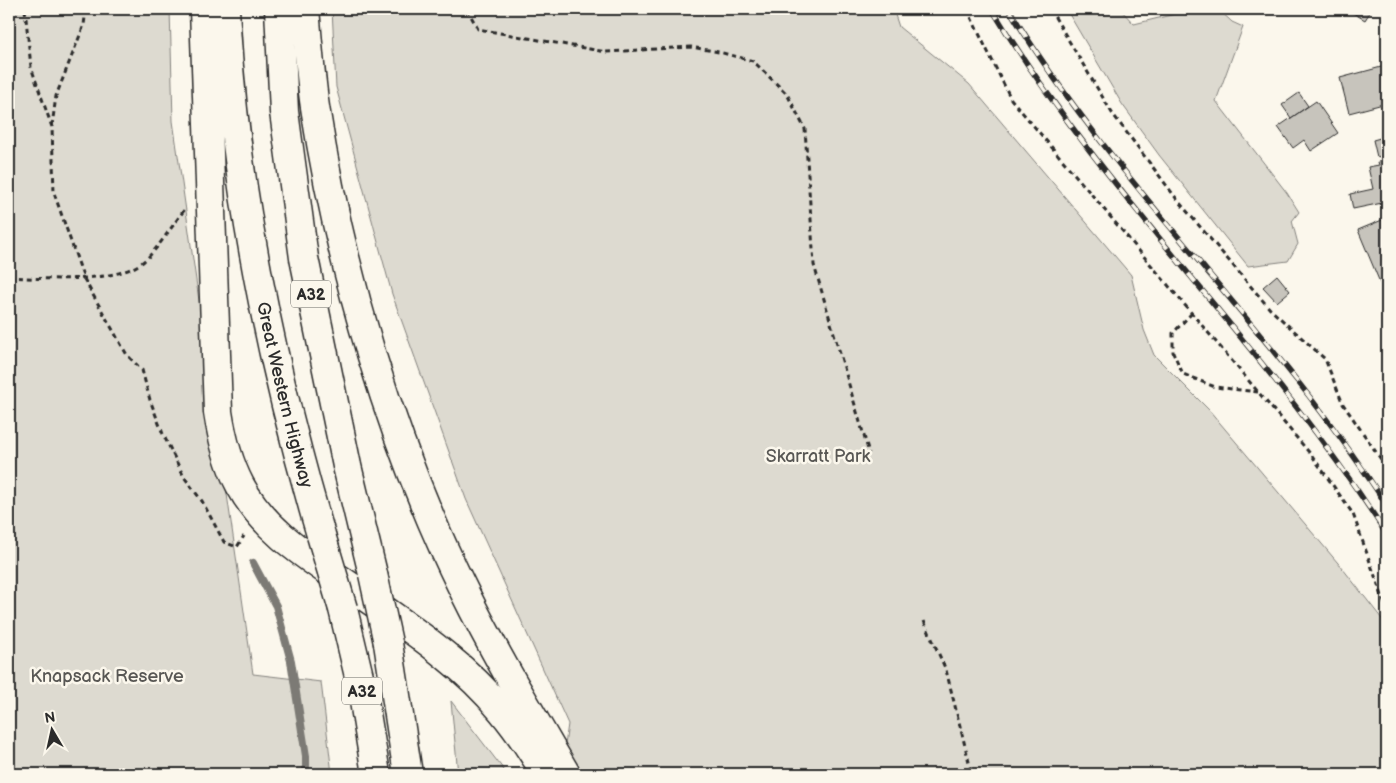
<svg xmlns="http://www.w3.org/2000/svg" width="1396" height="783" viewBox="0 0 1396 783" font-family="'Balsamiq Sans',sans-serif">
	<rect width="100%" height="100%" fill="#fbf7ec"/>
	<filter id="ink" filterUnits="userSpaceOnUse"><feTurbulence type="fractalNoise" baseFrequency=".02" numOctaves="2"/><feDisplacementMap in="SourceGraphic" scale="10" xChannelSelector="R" yChannelSelector="G"/><feConvolveMatrix kernelMatrix="1 2 1 2 8 2 1 2 1" color-interpolation-filters="sRGB"/></filter>
	<g filter="url(#ink)">
		<g fill="#dddad0" stroke="#84827e">
			<polygon points="9,9 170,9 173,121 253,674 321,682 332,774 9,774"/>
			<polygon points="332,9 893,9 899,27 969,84 1131,275 1144,330 1154,355 1209,410 1343,569 1382,619 1387,630 1387,774 561,774 568,724 466,499 392,294 336,87"/>
			<polygon points="1066,9 1120,9 1134,24 1196,9 1218,9 1232,22 1243,27 1216,101 1287,193 1299,212 1292,221 1298,244 1288,261 1248,266 1159,155 1122,104"/>
			<polygon points="451,701 507,774 458,774"/>
		</g>
		<g fill="none" stroke-linecap="round" stroke-linejoin="round">
			<polyline stroke="#7b7a75" stroke-width="8" points="253,563 276,606 291,661 306,756 306,774"/>
		</g>
		<g fill="#c7c4bc" stroke="#2b2b2b">
			<polygon points="1346,9 1372,9 1365,20"/>
			<polygon points="1385,63 1387,63 1387,103 1349,113 1340,78 1385,66"/>
			<polygon points="1299,93 1308,106 1291,118 1282,105"/>
			<polygon points="1316,101 1338,133 1311,151 1304,140 1293,148 1278,127"/>
			<polygon points="1387,136 1387,155 1377,157 1373,140"/>
			<polygon points="1387,160 1387,202 1353,209 1350,194 1373,189 1368,167 1379,165 1378,162"/>
			<polygon points="1387,218 1387,282 1381,285 1358,230"/>
			<polygon points="1277,275 1290,291 1277,302 1263,287"/>
		</g>
		<g fill="none" stroke-linecap="round" stroke-linejoin="round">
			<defs>
				<g id="secondary">
					<path d="M204 9 218 412C222 438 228 462 240 485 262 527 303 554 341 580 377 605 413 629 446 656 490 691 518 727 546 774"/>
					<path d="M305 9C308 41 310 74 315 107 340 269 391 444 464 591 495 654 531 714 566 774"/>
				</g>
				<g id="trunk">
					<path id="s1" d="M225 9C234 186 271 365 321 535"/>
					<polyline points="279,9 284,112 304,258 347,466 373,574"/>
					<polyline points="343,609 362,689 376,774"/>
					<polyline points="388,643 408,774"/>
				</g>
			</defs>
			<use href="#secondary" stroke="#2b2b2b" stroke-width="31"/>
			<use href="#trunk" stroke="#2b2b2b" stroke-width="31"/>
			<g stroke="#2b2b2b" stroke-width="3" stroke-dasharray="5 4" stroke-linecap="butt">
				<polyline points="25,9 31,67 52,127 54,193 84,279 127,355 142,370 150,400 163,434 184,477 202,501 224,542 237,547 244,536"/>
				<polyline points="467,9 478,29 606,52 691,47 719,52 753,61 787,94 805,129 814,265 869,453"/>
				<polyline points="967,9 1011,99 1313,457 1353,514 1387,610"/>
				<polyline points="1050,9 1112,113 1179,202 1270,309 1325,359 1343,404 1387,468"/>
				<polyline points="52,126 56,96 84,25 86,9"/>
				<path d="M9 277C43 279 117 284 144 261 157 250 174 223 185 209"/>
				<polyline points="1192,313 1173,333 1173,352 1183,374 1215,387 1258,392"/>
				<polyline points="924,621 946,670 972,774"/>
			</g>
			<use href="#secondary" stroke="#fbf7ec" stroke-width="28"/>
			<use href="#trunk" stroke="#fbf7ec" stroke-width="28"/>
			<defs>
				<g id="rail">
					<path d="M992 9C1106 198 1269 349 1387 535"/>
					<path d="M1009 9C1117 188 1275 330 1387 506"/>
				</g>
			</defs>
			<use href="#rail" stroke="#2b2b2b" stroke-width="5.5"/>
			<use href="#rail" stroke="#fbf7ec" stroke-width="4" stroke-dasharray="11" stroke-linecap="butt"/>
			<defs>
				<g id="trunk-bridge">
					<polyline points="321,535 343,609"/>
					<polyline points="373,574 388,643"/>
				</g>
			</defs>
			<use href="#trunk-bridge" stroke="#2b2b2b" stroke-width="31" stroke-linecap="butt"/>
			<use href="#trunk-bridge" stroke="#fbf7ec" stroke-width="28"/>
		</g>
	</g>
	<g text-anchor="middle" stroke-width="5" stroke-linejoin="round" paint-order="stroke">
		<g fill="#fbf7ec" stroke="#696865" stroke-width="1">
			<rect x="291" y="280.5" width="40" height="27" rx="4"/>
			<rect x="342" y="677.5" width="40" height="27" rx="4"/>
		</g>
		<g font-size="16" font-weight="bold" fill="#2b2b2b">
			<text x="311" y="300">A32</text>
			<text x="362" y="697">A32</text>
		</g>
		<g font-size="18" fill="#2b2b2b" stroke="#fbf7ec">
			<text dy="6" stroke="none"><textPath href="#s1" startOffset="391">Great Western Highway</textPath></text>
		</g>
		<g font-size="18" fill="#585754" stroke="#fbf7ec">
			<text x="818" y="462">Skarratt Park</text>
			<text x="107" y="682">Knapsack Reserve</text>
		</g>
	</g>
	<rect width="1396" height="783" fill="none" stroke="#fbf7ec" stroke-width="30"/>
	<rect x="15" y="15" width="1366" height="753" fill="none" stroke="#2b2b2b" stroke-width="2" filter="url(#ink)"/>
	<g transform="translate(52 730) rotate(351)" stroke="#fbf7ec" stroke-width="4" paint-order="stroke">
	<path d="M0-4L9 19L0 12L-9 19Z" fill="#2b2b2b"/>
	<text y="-8" font-size="14" font-weight="bold" text-anchor="middle" fill="#2b2b2b">N</text>
	</g>
</svg>
